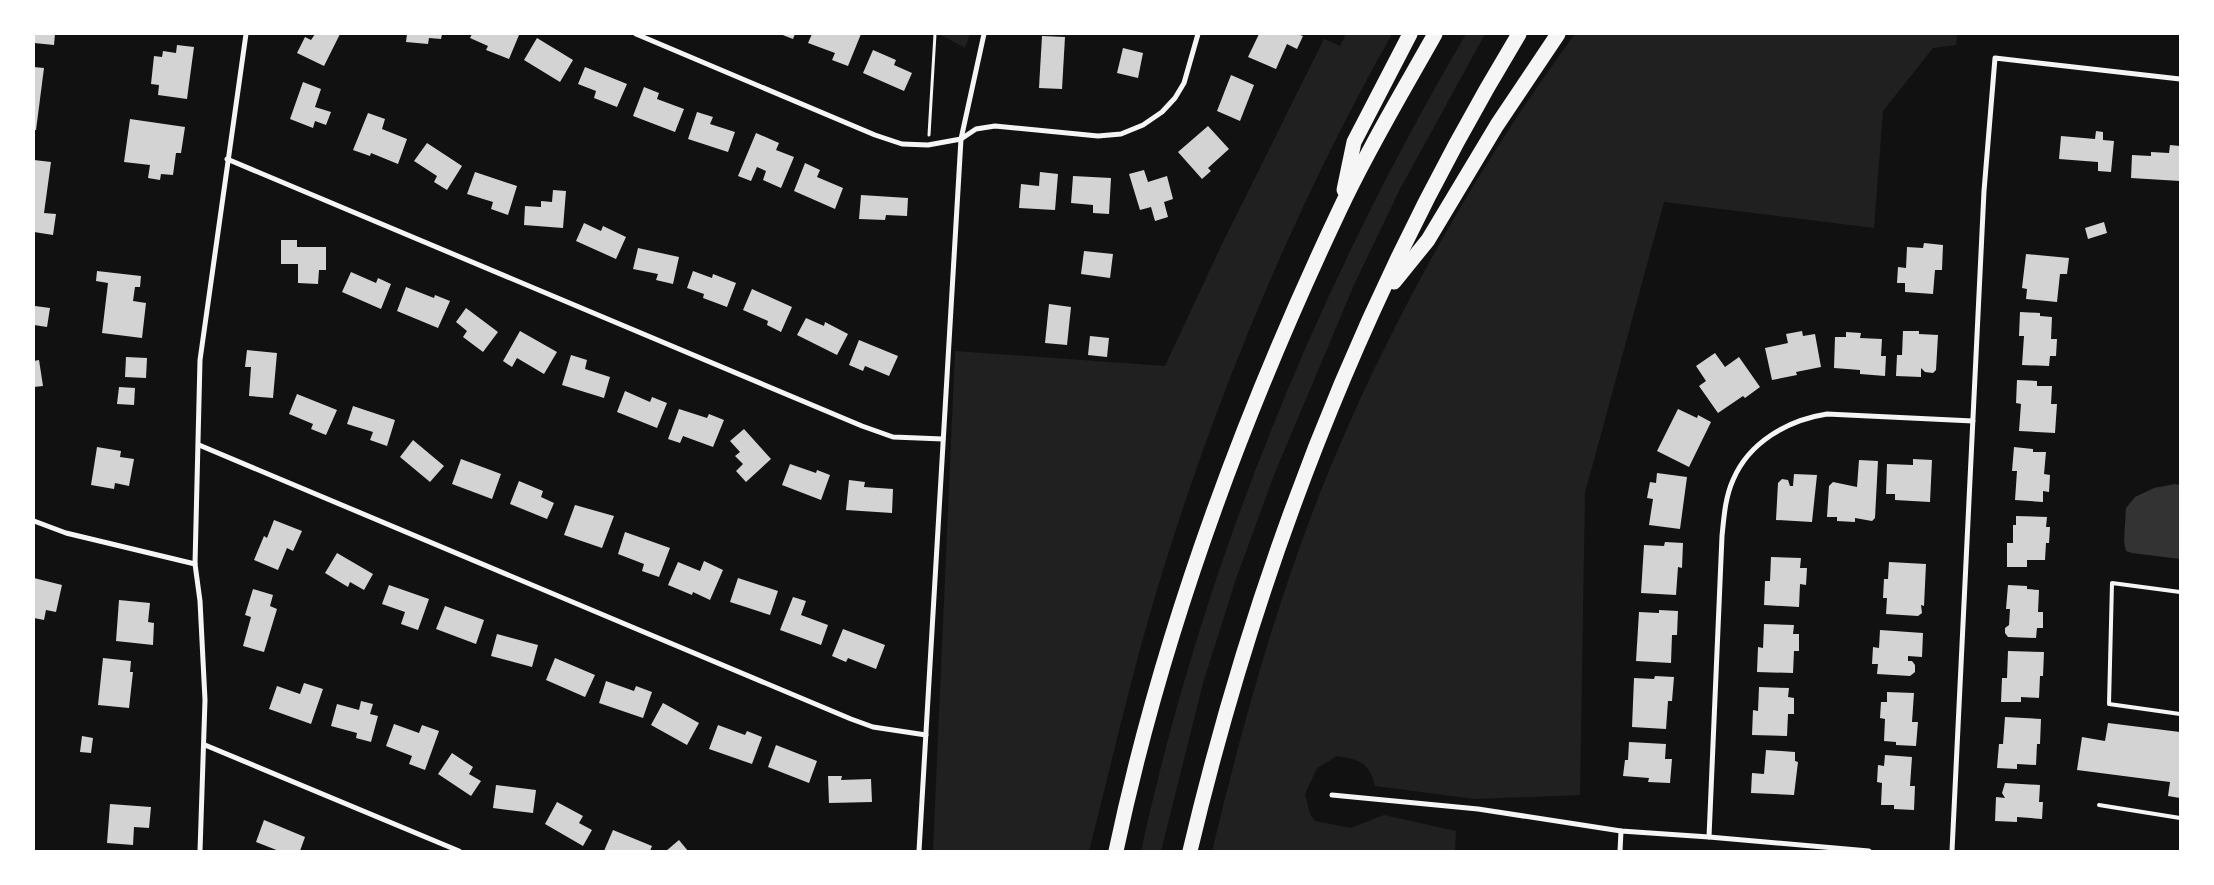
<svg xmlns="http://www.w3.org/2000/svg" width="2214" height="885" viewBox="0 0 2214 885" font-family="'Fira Sans',sans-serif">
	<rect width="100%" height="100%" fill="#111"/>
	<g fill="#202020">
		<polygon points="939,34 970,34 965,48"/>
		<path d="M1346 34H1392C1290 215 1207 417 1149 617 1127 694 1109 773 1089 851H933L955 351 1165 366 1221 246 1324 39 1340 46Z"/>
		<path d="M1466 34H1485L1400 189 1354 285 1274 475 1236 579 1203 683 1161 851H1141C1204 563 1317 288 1466 34Z"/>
		<path d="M1575 34H1957L1956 45 1933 48 1883 111 1874 228 1664 202 1585 493 1580 795 1475 799 1375 786C1369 762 1360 760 1337 756L1317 768 1305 794 1310 814 1315 821 1351 828 1384 815 1456 831 1455 851H1212C1246 710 1286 567 1345 433 1406 294 1485 156 1575 34Z"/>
	</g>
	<polygon fill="#333" points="2175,484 2180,485 2180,559 2132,553 2126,551 2124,542 2126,508 2135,497 2154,488"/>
	<g fill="#d3d3d3">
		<polygon points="34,34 55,34 54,45 34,43"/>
		<polygon points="315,34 340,34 324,66 297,53 305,37 311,40"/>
		<polygon points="407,34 442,34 441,39 429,38 428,44 406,42"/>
		<polygon points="472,34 516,34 519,35 509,59 486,50 488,46 470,38"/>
		<polygon points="780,34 795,34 793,39"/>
		<polygon points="812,34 861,34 848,66 832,60 835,53 808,43"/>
		<polygon points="1259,34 1297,34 1303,36 1297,49 1287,44 1276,69 1248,57"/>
		<polygon points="1042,36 1065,37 1062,89 1039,88"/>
		<polygon points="537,38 573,60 560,82 524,60"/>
		<polygon points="177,45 194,47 187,99 158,95 159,85 151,84 154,56 162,57 163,51 176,53"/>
		<polygon points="1123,48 1143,53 1138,78 1117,73"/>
		<polygon points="873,50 896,60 894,65 912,73 904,91 863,73"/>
		<polygon points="34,67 44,68 36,130 34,130"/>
		<polygon points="585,67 627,84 617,107 594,98 596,91 578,84"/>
		<polygon points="1231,75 1254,85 1240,121 1217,111"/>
		<polygon points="303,82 321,89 315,107 331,112 326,125 315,121 313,128 290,119"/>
		<polygon points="644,87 659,93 657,99 684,109 675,132 633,116"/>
		<polygon points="697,112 713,117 710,124 735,132 728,152 688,139"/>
		<polygon points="368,113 385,119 382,129 407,139 398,164 371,153 370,156 353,150"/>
		<polygon points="130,119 185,127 181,153 176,153 173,175 161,174 160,180 148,178 150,165 124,162"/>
		<polygon points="1208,126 1229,149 1208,168 1211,171 1202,179 1178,152"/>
		<polygon points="2096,131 2103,132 2103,140 2114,141 2111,172 2098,171 2098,162 2059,159 2061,136 2095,139"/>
		<polygon points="756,133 779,143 776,150 794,157 781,188 763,180 766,171 757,167 751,181 738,176"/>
		<polygon points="427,143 462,166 447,190 434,182 437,176 414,161"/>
		<polygon points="2170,145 2180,146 2180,181 2131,178 2132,155 2151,156 2151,152 2169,153"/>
		<polygon points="34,160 51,162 44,213 56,214 53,235 34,232"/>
		<polygon points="805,163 820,170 817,177 843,188 835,209 794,191"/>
		<polygon points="1144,170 1148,182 1167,176 1173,199 1164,202 1168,217 1155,221 1151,207 1140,210 1129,174"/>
		<polygon points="475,172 517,186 508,215 491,209 493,202 467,194"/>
		<polygon points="1040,172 1058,174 1055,210 1019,208 1021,184 1039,186"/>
		<polygon points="1073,176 1111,178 1109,214 1093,213 1093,205 1071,203"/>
		<polygon points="553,190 566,191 563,228 524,225 525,206 541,207 541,201 552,202"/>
		<polygon points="861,195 908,198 907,216 886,215 885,220 859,219"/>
		<polygon points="2104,222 2107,233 2088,239 2085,228"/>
		<polygon points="584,223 601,231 603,226 626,237 616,259 576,241"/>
		<polygon points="281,240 297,240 297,247 326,247 326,270 319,270 318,284 298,283 298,264 281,264"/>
		<polygon points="1924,243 1943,245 1942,270 1935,270 1933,294 1905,292 1905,283 1897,283 1898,267 1906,268 1907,247 1923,248"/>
		<polygon points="638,248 679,257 673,284 656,280 658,274 633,269"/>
		<polygon points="1084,251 1113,254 1110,278 1081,274"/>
		<polygon points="2026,254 2069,258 2067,274 2060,274 2057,302 2026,299 2027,289 2022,288"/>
		<polygon points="97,271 141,276 140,287 135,287 133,301 146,303 142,338 102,333 108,283 96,281"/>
		<polygon points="693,271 712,278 713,274 736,283 727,307 703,298 704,294 687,288"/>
		<polygon points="351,272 376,283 378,278 391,284 381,309 342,292"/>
		<polygon points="406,287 434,298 435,295 450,301 438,328 397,311"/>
		<polygon points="752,289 792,307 781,332 767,325 768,321 743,310"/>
		<polygon points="1049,304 1071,307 1067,345 1045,343"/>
		<polygon points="35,306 50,308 47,327 34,325"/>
		<polygon points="466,308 498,332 483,352 463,337 467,331 456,322"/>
		<polygon points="2020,312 2040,313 2040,316 2052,317 2051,339 2057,339 2056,356 2050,356 2049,366 2022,365 2024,336 2019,336"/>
		<polygon points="806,318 824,326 825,322 848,334 837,355 797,335"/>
		<polygon points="520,331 557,352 544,374 517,358 512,367 503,361"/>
		<polygon points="1802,331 1803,336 1815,334 1821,367 1796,372 1797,375 1772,380 1765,348 1788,343 1786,334"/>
		<polygon points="1903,331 1919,331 1919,334 1938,335 1936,370 1933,373 1925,372 1921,368 1921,377 1896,376 1897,355 1902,355"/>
		<polygon points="1846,332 1861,333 1860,338 1882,339 1881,356 1886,356 1885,376 1860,374 1860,370 1834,368 1835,337 1846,337"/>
		<polygon points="1090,336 1109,338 1107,357 1088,355"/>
		<polygon points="859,340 898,356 889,376 865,366 863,371 849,365"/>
		<polygon points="247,350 277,353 273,398 249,396 251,367 245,367"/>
		<polygon points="1715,353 1725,367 1739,357 1760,387 1745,398 1743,396 1718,413 1699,386 1706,381 1696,366"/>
		<polygon points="571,355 587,360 585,369 610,377 604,398 562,385"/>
		<polygon points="126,357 147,358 146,378 125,377"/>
		<polygon points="39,360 43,386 34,387 34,361"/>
		<polygon points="2017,380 2037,381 2037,386 2052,386 2051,404 2057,404 2055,433 2019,431 2021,404 2016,403"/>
		<polygon points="119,387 135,388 134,405 117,404"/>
		<polygon points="625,391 650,402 652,397 667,403 657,428 617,412"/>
		<polygon points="297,394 337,410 326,435 311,429 313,424 289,414"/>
		<polygon points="353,406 395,420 387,446 370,440 373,432 347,424"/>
		<polygon points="679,409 707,418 709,414 724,420 713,447 683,436 680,443 668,439"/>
		<polygon points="1678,409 1697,418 1698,415 1711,422 1689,467 1657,451"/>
		<polygon points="744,429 771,459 746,482 736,471 743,464 735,456 740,452 730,441"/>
		<polygon points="413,440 444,466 430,482 400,457"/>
		<polygon points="97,447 121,451 120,457 134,459 129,486 115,483 114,489 91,485"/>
		<polygon points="2014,447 2033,449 2033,452 2046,452 2044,474 2050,475 2049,492 2043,491 2043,502 2015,500 2017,471 2012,471"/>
		<polygon points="461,459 501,474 492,499 452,484"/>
		<polygon points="1913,459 1932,460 1930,502 1895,500 1895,494 1886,494 1887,464 1913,465"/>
		<polygon points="1859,460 1878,461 1875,518 1872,521 1855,518 1855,522 1837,521 1837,517 1827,517 1829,486 1833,482 1857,487"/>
		<polygon points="790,464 816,473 817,470 830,475 821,500 782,485"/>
		<polygon points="1657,473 1687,477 1680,529 1649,525 1653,499 1647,498 1650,482 1656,483"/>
		<polygon points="1794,474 1817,475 1812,522 1776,520 1778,483 1782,479 1788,480 1790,486 1793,486"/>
		<polygon points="849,480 865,482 864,487 893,489 892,513 846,510"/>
		<polygon points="519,481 543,491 541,497 554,503 547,519 510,504"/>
		<polygon points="575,505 614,516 602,548 564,535"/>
		<polygon points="2016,516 2047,517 2046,527 2050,527 2049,543 2046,543 2045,560 2027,560 2027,567 2007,567 2007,543 2013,543 2013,525 2016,525"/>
		<polygon points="274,520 302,531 293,551 287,548 278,570 254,560 264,536 267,538"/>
		<polygon points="625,532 670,548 659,577 642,571 644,564 618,554"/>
		<polygon points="1665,542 1683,543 1682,568 1678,567 1676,595 1641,593 1644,545 1664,546"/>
		<polygon points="337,553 373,574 364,590 350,582 348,587 325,573"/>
		<polygon points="1771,557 1801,558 1800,568 1807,568 1806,585 1800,584 1799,607 1764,605 1765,581 1770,581"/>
		<polygon points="704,561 723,570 710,600 693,592 692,595 668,585 678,562 700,571"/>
		<polygon points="1889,562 1926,564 1924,606 1921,605 1922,613 1918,616 1886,614 1887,598 1883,598 1884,579 1888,579"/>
		<polygon points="34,578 62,585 56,612 46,610 44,620 34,618"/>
		<polygon points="738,578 778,591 770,615 730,602"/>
		<polygon points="389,585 429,599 418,630 401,624 405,612 382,604"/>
		<polygon points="2008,585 2027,586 2027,589 2039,590 2038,612 2043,612 2043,628 2037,628 2036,638 2008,637 2005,633 2005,628 2009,625 2010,609 2006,609"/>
		<polygon points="253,589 273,595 270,606 277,609 264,652 243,646 251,617 245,615"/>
		<polygon points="793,597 806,601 801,615 828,625 821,645 780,630"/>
		<polygon points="119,600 150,603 148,622 154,623 153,645 116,641"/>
		<polygon points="445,606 484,620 476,644 436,629"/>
		<polygon points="1659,610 1678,611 1677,635 1672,635 1671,663 1636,661 1639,612 1659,613"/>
		<polygon points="1764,624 1794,625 1793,634 1799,634 1799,651 1794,651 1793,673 1757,672 1758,647 1763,648"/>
		<polygon points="843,629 885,645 876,669 848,658 846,662 832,656"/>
		<polygon points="1880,630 1923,633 1922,657 1908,656 1908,661 1912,661 1915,665 1915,672 1910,676 1877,674 1878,664 1872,664 1873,647 1879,648"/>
		<polygon points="497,634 538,645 532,667 491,656"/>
		<polygon points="2008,651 2044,652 2043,676 2040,676 2039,698 2021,697 2021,702 2001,702 2002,678 2007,678"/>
		<polygon points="103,658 131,661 130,672 133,672 129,708 98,705"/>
		<polygon points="555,658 595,675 585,697 546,680"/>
		<polygon points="1655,676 1674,677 1672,701 1668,701 1666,729 1632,727 1634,678 1654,679"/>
		<polygon points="606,681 634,691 636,686 652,692 643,718 599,703"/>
		<polygon points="304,683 323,689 311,724 269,709 277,686 300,694"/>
		<polygon points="1759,687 1789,688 1788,697 1794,698 1794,714 1788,714 1787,736 1752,735 1753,710 1758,711"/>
		<polygon points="1887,692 1914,693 1912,722 1918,722 1916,746 1896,745 1896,742 1884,741 1885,719 1880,718 1881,702 1887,702"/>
		<polygon points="361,701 373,704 370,714 378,716 371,742 356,738 357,733 331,726 337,704 359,710"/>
		<polygon points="663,703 699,723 687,745 651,725"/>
		<polygon points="2005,717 2041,719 2040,744 2037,744 2036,765 2017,764 2017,769 1997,768 1999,744 2003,744"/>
		<polygon points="2108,723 2180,732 2180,798 2168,796 2170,782 2077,770 2082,737 2105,741"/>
		<polygon points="394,724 419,733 422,725 439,731 425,770 409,764 412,756 386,746"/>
		<polygon points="718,725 745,735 747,731 762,737 752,764 709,749"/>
		<polygon points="82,736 93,738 91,753 80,752"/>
		<polygon points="1629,742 1666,744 1665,759 1672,759 1670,783 1648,782 1649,778 1623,776 1625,760 1628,760"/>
		<polygon points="776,745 817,761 809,783 768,767"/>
		<polygon points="1766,750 1795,752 1795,761 1798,762 1794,795 1751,793 1752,773 1764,774"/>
		<polygon points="452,753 473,767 469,774 481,781 471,796 438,774"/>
		<polygon points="1885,755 1912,757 1910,786 1915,786 1914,810 1894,809 1894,805 1881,805 1882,783 1877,782 1878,765 1884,766"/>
		<polygon points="828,776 842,776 841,780 871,779 872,802 829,803"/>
		<polygon points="2005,783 2040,785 2039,802 2043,802 2042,819 2017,817 2017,822 1995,821 1996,797 2005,798 2002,793"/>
		<polygon points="496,785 536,790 533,813 493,808"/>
		<polygon points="557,802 583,816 579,823 592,830 583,846 545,824"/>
		<polygon points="110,804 151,807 149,828 134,827 133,845 107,843"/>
		<polygon points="264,820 305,837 300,851 279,851 256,842"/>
		<polygon points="613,830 652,846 650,851 604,851"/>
		<polygon points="679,840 688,851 666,851"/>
	</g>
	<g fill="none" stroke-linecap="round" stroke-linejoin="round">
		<polyline stroke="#f5f5f5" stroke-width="3" points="929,135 935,34"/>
		<g stroke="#f5f5f5" stroke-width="4">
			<polyline points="2180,592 2112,583 2109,704 2180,714"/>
			<polyline points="2099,805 2180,818"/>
		</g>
		<g stroke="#f5f5f5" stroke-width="5">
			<polyline points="636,34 875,135 902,144 928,145 961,139 976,129 995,126 1098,136 1121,134 1143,125 1162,112 1175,98 1184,83 1198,34"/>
			<polyline points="227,159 862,426 893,437 943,439"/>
			<polyline points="199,445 851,719 873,727 926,735"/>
			<polyline points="34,521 66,533 195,564"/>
			<polyline points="205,745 459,851"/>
			<polyline points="1332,795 1478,809 1621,831 1709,837 1869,851"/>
			<path d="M1709 837 1722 536C1724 517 1725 498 1733 480 1749 442 1788 420 1827 414L1973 421"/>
			<polyline points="200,851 205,700 200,601 195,564 200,360 246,34"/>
			<polyline points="919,851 961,139 984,34"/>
			<polyline points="1620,851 1621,831"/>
			<polyline points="1952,851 1984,191 1995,58 2180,79"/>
		</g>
		<g stroke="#f5f5f5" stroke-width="15">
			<polyline points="1344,190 1354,142 1410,34"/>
			<polyline points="1394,282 1428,240 1497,125 1558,34"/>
			<path d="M1116 851C1163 629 1243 414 1340 209 1368 149 1403 91 1435 34"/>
			<path d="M1190 851C1258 564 1366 287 1519 34"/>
		</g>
	</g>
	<rect width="2214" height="885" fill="none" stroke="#ffffff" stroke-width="70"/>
</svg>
